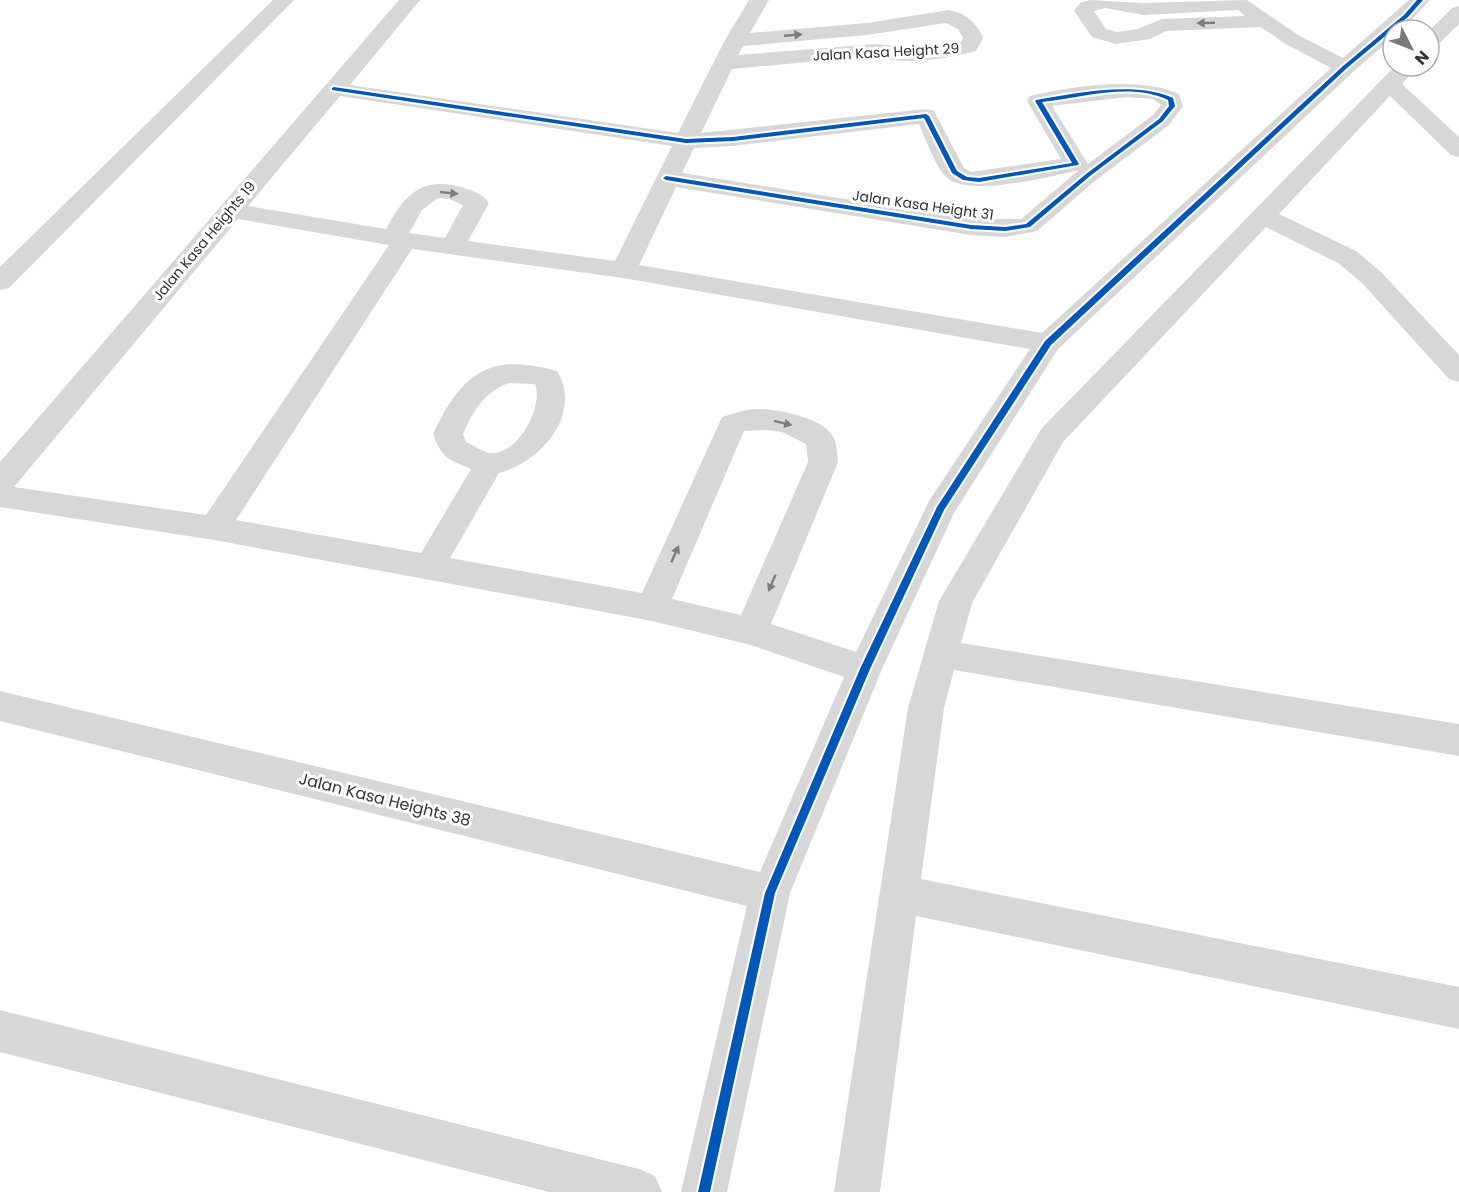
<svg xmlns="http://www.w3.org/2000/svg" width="1459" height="1192" viewBox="0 0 1459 1192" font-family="Poppins,sans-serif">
	<rect width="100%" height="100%" fill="#fff"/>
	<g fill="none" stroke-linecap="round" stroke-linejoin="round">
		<g fill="#d7d7d7" fill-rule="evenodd">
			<polygon points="273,0 294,0 9,288 0,290 0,267"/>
			<path d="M399 0H420L350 85 678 133 725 40 749 0H769L750 33 867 23 949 10C967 14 976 22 983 38L976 51C945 59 905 66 874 56L732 69 701 133 926 109 934 111 964 168 971 172 1061 159 1027 101 1030 96C1073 86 1138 76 1179 94L1183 106 1169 125 1096 180 1037 231 1005 237 971 235 676 187 639 265 1042 333 1331 68 1284 43 1261 27 1166 31 1150 39 1116 44 1092 37 1074 11 1080 3 1089 0 1144 3 1247 0 1298 35 1343 58 1409 0H1430L1402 30H1393V37L1353 72 1058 349 954 513 882 669 790 893 727 1192H681L747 906 0 721V691L760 872 844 677 751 645 652 621 214 540 0 507V462ZM1105 8 1144 15 1238 10 1245 16 1162 19 1138 29 1117 32 1106 29 1094 11ZM946 23 958 29 963 38 961 42 906 47 876 44 738 55 743 46 867 35ZM340 96 672 146 615 261 468 241 489 203C483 194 471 190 461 187 420 176 404 196 386 229L248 206ZM1126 97 1153 99 1161 105 1153 115 1088 164 1052 106ZM919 124C925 138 936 168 947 178 969 197 1050 177 1079 170L1021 219H971L682 173 694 148 733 146ZM438 198 449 199 463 205 445 238 409 233 422 210ZM238 219 389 245 206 515 14 487ZM412 249 623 278 1030 349 929 501 856 652 771 624 838 462C837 453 837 442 832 435 821 417 773 408 754 409 743 410 732 414 722 417L642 593 450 558 499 473C541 462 583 414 557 371 489 352 462 373 433 434 443 460 447 458 471 469L421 553 236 520ZM509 383 535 384C544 406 518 454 492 453 484 453 473 445 466 442L463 434C473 411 484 392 509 383ZM766 430 782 432 806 444 808 462 741 615 672 599 744 431Z"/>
			<polygon points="1459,6 1459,24 1436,47 1429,49 1429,31 1452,8"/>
			<polygon points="1395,66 1418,66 1402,84 1459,137 1459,157 1451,155 1390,96 1279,214 1356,251 1380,271 1459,355 1459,382 1449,379 1362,283 1338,263 1266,227 1063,442 972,603 961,643 1459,724 1459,756 954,670 944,708 921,879 1459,987 1459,1029 916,916 880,1192 834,1192 908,708 939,601 1042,428"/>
			<polygon points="0,1010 639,1169 655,1176 662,1192 549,1192 0,1052"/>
		</g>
		<defs>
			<g id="cycleway">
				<polygon points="1417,0 1423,0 1408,17 1347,68 1051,345 944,510 870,669 775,893 710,1192 698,1192 765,893 860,669 937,507 1045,341 1343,66 1404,15"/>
				<path d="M334 87 686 139 733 137 926 114 929 116 957 171 967 177 979 178 1072 163 1035 101 1036 100C1076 93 1136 81 1173 98L1175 106 1163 121 1090 176 1030 227 1005 231 971 229 666 180 663 178 666 176 971 225 1005 227 1026 224 1086 174 1159 119 1169 106 1168 100C1130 82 1082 98 1042 102L1079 164 1078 165 979 182 963 180 952 173 924 118 733 141 686 143 332 90V88Z"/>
			</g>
		</defs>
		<use href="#cycleway" stroke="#fff" stroke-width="4"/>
		<use href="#cycleway" fill="#0057b8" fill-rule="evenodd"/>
	</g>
	<defs><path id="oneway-solid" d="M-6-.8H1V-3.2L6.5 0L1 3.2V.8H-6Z" transform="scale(1.5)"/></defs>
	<g fill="#7d7d7d">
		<use href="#oneway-solid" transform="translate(1206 23) rotate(178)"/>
		<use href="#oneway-solid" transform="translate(793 35) rotate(-5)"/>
		<use href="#oneway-solid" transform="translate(449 193) rotate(6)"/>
		<use href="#oneway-solid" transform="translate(783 423) rotate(14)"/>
		<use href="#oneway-solid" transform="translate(675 554) rotate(-66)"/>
		<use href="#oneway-solid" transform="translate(772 583) rotate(113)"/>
	</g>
	<g text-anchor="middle" stroke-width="6" stroke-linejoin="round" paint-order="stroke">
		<g font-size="14" fill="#333" stroke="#fff">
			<text transform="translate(886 52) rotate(-3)" y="5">Jalan Kasa Height 29</text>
			<text transform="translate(923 205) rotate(8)" y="5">Jalan Kasa Height 31</text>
			<text transform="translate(204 241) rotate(-50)" y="5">Jalan Kasa Heights 19</text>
		</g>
		<g font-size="16" fill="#333" stroke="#fff">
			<text transform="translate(385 799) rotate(14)" y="6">Jalan Kasa Heights 38</text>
		</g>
	</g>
	<g transform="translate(1411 48) rotate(132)"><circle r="28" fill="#ffffff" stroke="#adadad" stroke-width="1.5"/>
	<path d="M0-4.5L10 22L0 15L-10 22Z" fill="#7a7a7a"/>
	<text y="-9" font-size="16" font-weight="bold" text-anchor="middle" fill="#333333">N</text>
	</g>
</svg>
